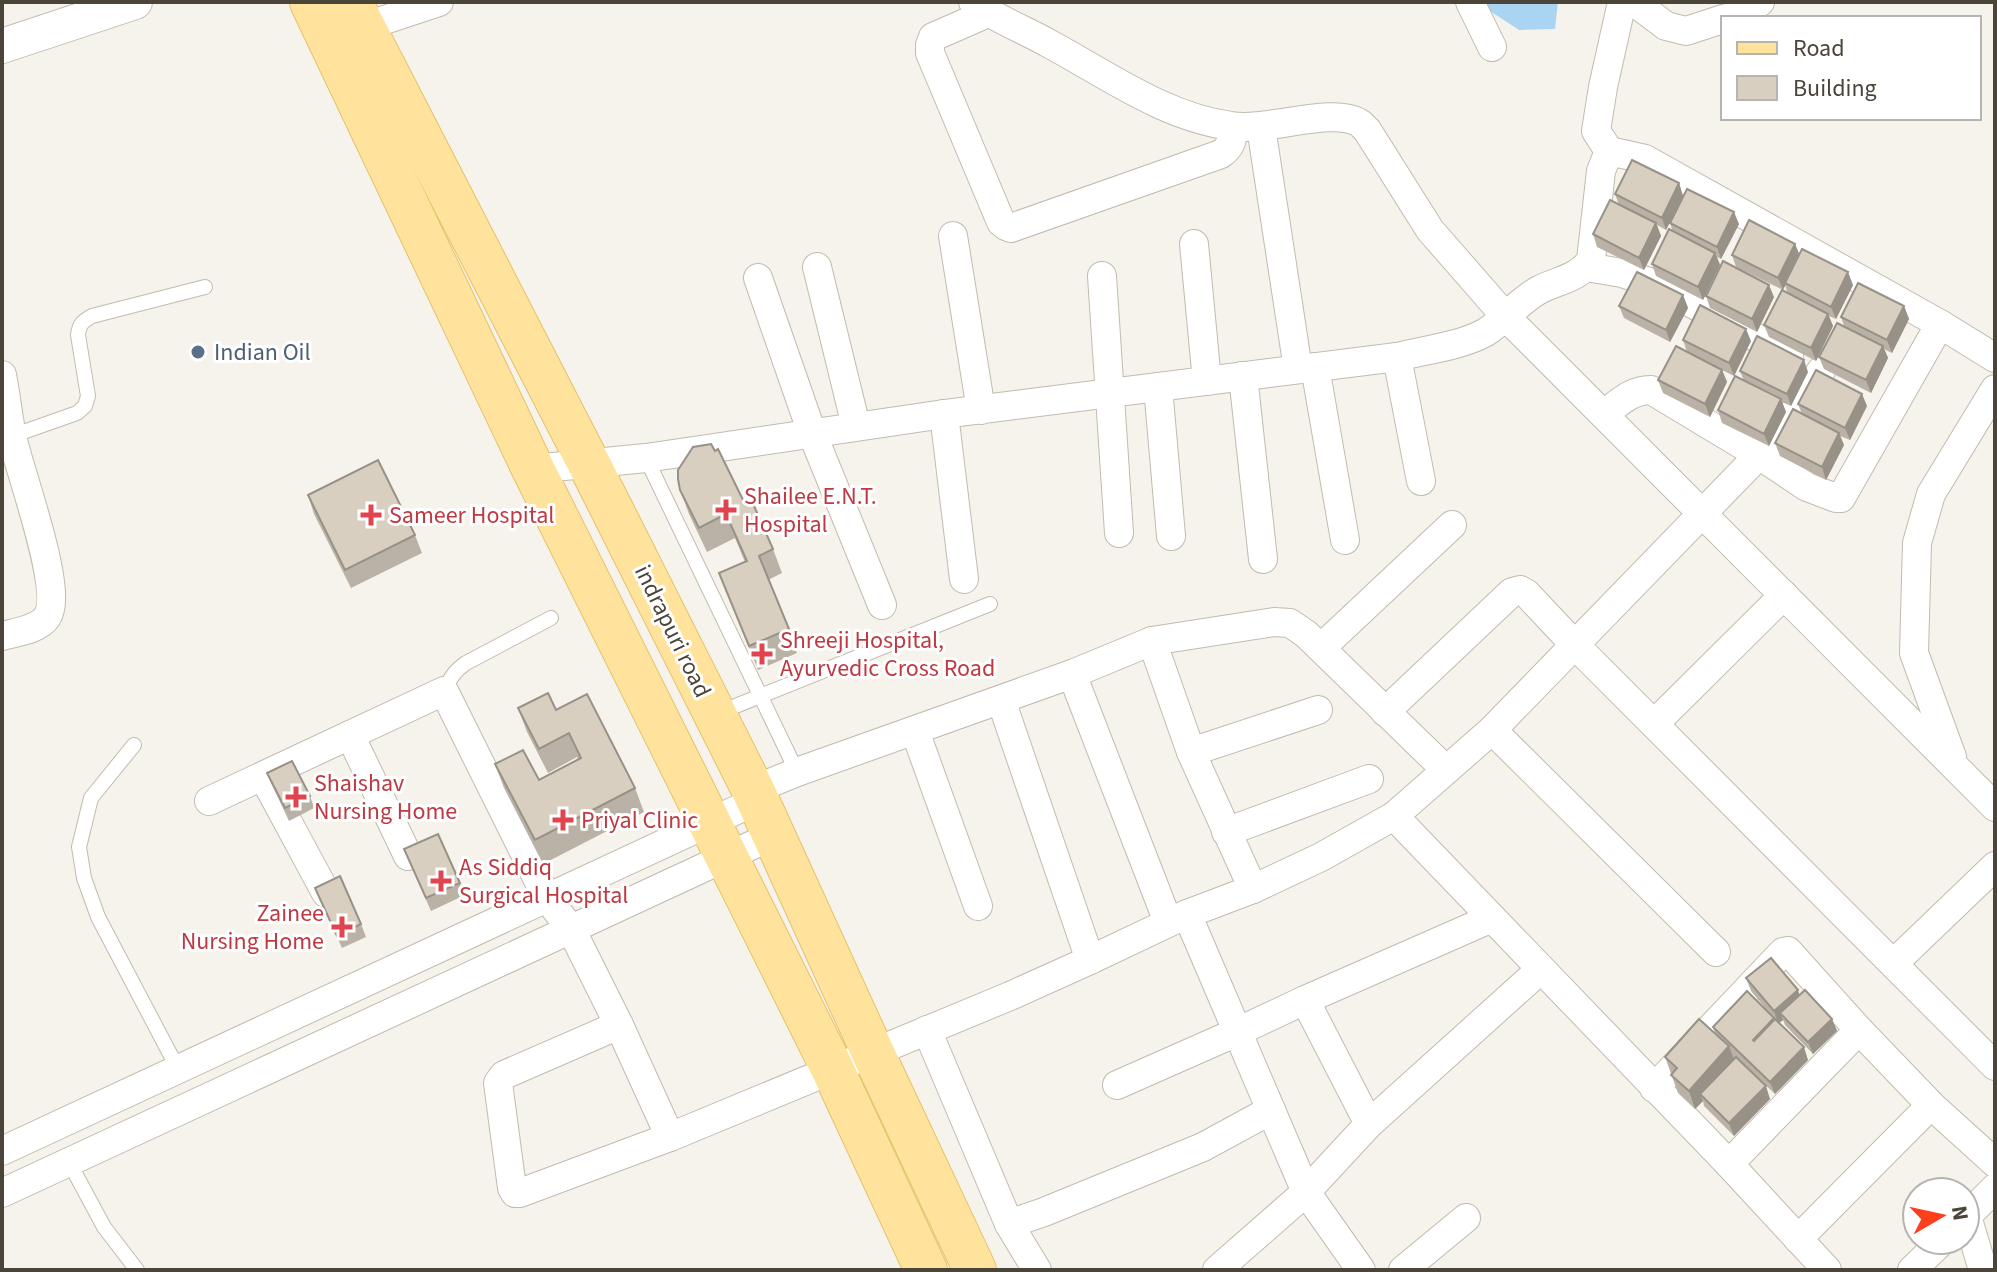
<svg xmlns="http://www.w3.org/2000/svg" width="1997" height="1272" viewBox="0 0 1997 1272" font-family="'Source Sans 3',sans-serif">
	<rect width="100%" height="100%" fill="#f6f3ec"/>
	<polygon fill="#a9d4f2" points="1481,2 1558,2 1555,29 1519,30 1490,11"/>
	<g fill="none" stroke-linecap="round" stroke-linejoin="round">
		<defs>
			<g id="service">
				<path d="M12 436 77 413 85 406 88 396 78 335C79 324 83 321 92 316L205 287"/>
				<polyline points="646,458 797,772"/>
				<path d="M444 691C450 679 454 671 466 663L551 618"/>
				<polyline points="718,713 990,604"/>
				<polyline points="134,745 91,798 79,847 84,878 98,917 178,1069"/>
				<polyline points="69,1162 104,1227 137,1270"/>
			</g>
			<g id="minor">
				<path d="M973 2C996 19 1023 29 1048 43 1106 74 1164 117 1231 126 1266 132 1331 107 1358 122 1362 124 1364 128 1367 130L1430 230 1506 317 1995 807"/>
				<polyline points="1470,2 1492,47"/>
				<polyline points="1634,2 1666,26 1686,31 1723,19"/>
				<path d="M988 13 933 37 930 45V53L1001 222 1006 226 1011 228 1221 154C1232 146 1232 140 1234 127"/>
				<polyline points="1727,18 1742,13 1760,2"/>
				<polyline points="348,32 439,2"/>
				<polyline points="1261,127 1298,369"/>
				<polyline points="1609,151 1596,131 1603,87 1622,2"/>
				<polyline points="953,236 981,410"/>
				<polyline points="1194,244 1207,381"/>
				<polyline points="817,267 856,426"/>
				<polyline points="1586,267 1622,273 1655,284 1789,355"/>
				<polyline points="1102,276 1119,533"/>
				<polyline points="758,278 812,433 882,605"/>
				<polyline points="1940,324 1995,358"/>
				<polyline points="1397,357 1421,481"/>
				<polyline points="1315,367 1345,540"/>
				<path d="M2 375C6 395 8 416 12 436 19 471 65 591 47 617 38 630 16 632 2 636"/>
				<polyline points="1243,376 1263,559"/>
				<polyline points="1158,387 1171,536"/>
				<polyline points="944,414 964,579"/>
				<path d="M533 469 646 458 944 414 1397 357C1424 350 1462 346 1486 332 1505 320 1519 301 1539 290 1558 280 1578 279 1591 260L1601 171 1609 151 1645 159 1940 324 1841 498H1836L1807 487 1759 455 1651 390C1631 390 1619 403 1604 414"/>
				<polyline points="1152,641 1191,752 1253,889"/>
				<polyline points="1321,648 1452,525"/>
				<polyline points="1072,674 1168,922"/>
				<polyline points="1001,700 1090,960"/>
				<polyline points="1385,712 1512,592 1520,590 1527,594 1574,644 1995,1066"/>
				<polyline points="1654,724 1784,595"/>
				<polyline points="1492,730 1716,952"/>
				<polyline points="915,731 978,906"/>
				<polyline points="350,735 408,856"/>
				<polyline points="1191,752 1318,710"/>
				<polyline points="1952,757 1914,653 1917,543 1931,494 1995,389"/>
				<polyline points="263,776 326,893"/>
				<polyline points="753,790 797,772 1072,674 1152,641 1274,622 1290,623 1306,634 1446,770"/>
				<polyline points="209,801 444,691 547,898 571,929 619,1025 670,1137"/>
				<polyline points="1394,816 1729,1164 1827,1270"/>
				<polyline points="1226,832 1369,779"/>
				<polyline points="1187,914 1306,1192 1361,1270"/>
				<polyline points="1894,963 1995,866"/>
				<polyline points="1305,1000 1369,1124"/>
				<polyline points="619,1025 504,1075 498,1083 512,1188 515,1193 520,1193 670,1137 1010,996 1090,960 1187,914 1253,889 1321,857 1394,816 1492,730 1759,455 1776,440 1821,371"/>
				<polyline points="927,1030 1009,1224 1037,1270"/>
				<polyline points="1117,1085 1237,1032 1305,1000 1492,918"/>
				<polyline points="1654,1088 1783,952 1788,951 1859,1030 1931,1105 1995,1163"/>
				<polyline points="2,1151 758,800"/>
				<polyline points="1729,1164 1859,1030"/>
				<polyline points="2,1193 774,835"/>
				<polyline points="1967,1216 1983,1270"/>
				<polyline points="1965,1218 1995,1188"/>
				<polyline points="1009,1224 1044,1212 1203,1147 1271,1110"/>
				<polyline points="1798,1239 1931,1105"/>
				<polyline points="1217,1270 1306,1192 1369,1124 1541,969"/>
				<polyline points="1403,1270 1466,1218"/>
				<polyline points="1912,1270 1943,1240"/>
			</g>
			<polyline id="tertiary" points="2,46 135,2"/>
			<g id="primary">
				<polyline points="311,2 533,469 833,1070 926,1270"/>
				<polyline points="351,2 589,464 753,790 873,1053 975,1270"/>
			</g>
		</defs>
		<use href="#service" stroke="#c2bbae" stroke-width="16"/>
		<use href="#minor" stroke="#c2bbae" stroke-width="30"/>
		<use href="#tertiary" stroke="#c2bbae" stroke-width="36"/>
		<use href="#primary" stroke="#e6c16a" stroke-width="44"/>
		<use href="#service" stroke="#fff" stroke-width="14"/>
		<use href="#minor" stroke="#fff" stroke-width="28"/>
		<use href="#tertiary" stroke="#fff" stroke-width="34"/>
		<use href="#primary" stroke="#ffe39c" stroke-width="42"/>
	</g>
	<g fill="#bab2a6">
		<polygon points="1679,183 1683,196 1666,230 1657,225 1661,236 1644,270 1597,247 1593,234 1619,205 1615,194"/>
		<polygon points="1670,223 1739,224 1721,259 1717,257 1720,265 1703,300 1656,276 1652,264 1673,232"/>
		<polygon points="1795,244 1799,254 1853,285 1836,319 1829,316 1833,326 1816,361 1769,337 1764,325 1788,294 1785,285 1783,290 1736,267 1732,255"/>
		<polygon points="1683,295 1688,308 1670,342 1624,318 1619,306"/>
		<polygon points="1706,296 1774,297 1757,332 1710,308"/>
		<polygon points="1904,306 1909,319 1892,353 1884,349 1888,358 1871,393 1824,369 1819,357 1844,326 1841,317"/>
		<polygon points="1683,340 1751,341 1734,376 1722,370 1727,382 1710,417 1663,393 1658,380 1687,352"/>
		<polygon points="1740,371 1808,372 1791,406 1782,402 1786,412 1769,446 1722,423 1718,410 1744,381"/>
		<polygon points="1798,404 1867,406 1850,440 1840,436 1844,445 1826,480 1780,456 1775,443 1802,414"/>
		<polygon points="680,490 744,502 773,549 782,573 768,580 797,653 758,670 719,573 745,562 735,538 707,552 689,514"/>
		<polygon points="308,495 415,535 422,553 351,588 314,514"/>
		<polygon points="518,708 556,710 635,788 644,812 543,864 504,788 495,764 539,780 578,759 577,757 548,773 527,732"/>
		<polygon points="267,773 310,796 314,808 289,821 272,785"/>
		<polygon points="404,849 460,883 465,895 431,911"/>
		<polygon points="315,888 361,924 366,937 342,948"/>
		<polygon points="1746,978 1799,995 1832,1019 1837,1031 1813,1054 1785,1025 1783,1020 1779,1023 1808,1060 1775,1094 1741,1062 1770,1099 1734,1136 1704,1106 1703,1101 1695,1109 1678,1093 1665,1057 1715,1034 1713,1027 1770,1014 1751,991"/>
	</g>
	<g fill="#979187">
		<polygon points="1679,183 1683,196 1666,230 1662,218"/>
		<polygon points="1734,212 1739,224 1721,259 1717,247"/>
		<polygon points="1656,223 1661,236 1644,270 1639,258"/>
		<polygon points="1795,244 1800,256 1783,290 1778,278"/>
		<polygon points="1715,253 1720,265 1703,300 1698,287"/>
		<polygon points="1848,272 1853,285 1836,319 1831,307"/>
		<polygon points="1769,285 1774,297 1757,332 1752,319"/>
		<polygon points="1683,295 1688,308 1670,342 1666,330"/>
		<polygon points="1904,306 1909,319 1892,353 1887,340"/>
		<polygon points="1828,314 1833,326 1816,361 1811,348"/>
		<polygon points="1746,329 1751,341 1734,376 1729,363"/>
		<polygon points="1883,346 1888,358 1871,393 1866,380"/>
		<polygon points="1804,360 1808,372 1791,406 1787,394"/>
		<polygon points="1722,370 1727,382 1710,417 1705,404"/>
		<polygon points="1862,394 1867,406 1850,440 1845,428"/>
		<polygon points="1781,399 1786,412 1769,446 1764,434"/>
		<polygon points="1839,433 1844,445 1826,480 1822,467"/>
		<polygon points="1798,990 1802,1003 1780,1013 1783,1020 1778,1024 1774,1011"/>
		<polygon points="1832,1019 1837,1031 1813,1054 1808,1042"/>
		<polygon points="1729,1046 1736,1065 1700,1094 1703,1101 1695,1109 1689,1091"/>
		<polygon points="1804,1047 1808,1060 1775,1094 1770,1082"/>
		<polygon points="1766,1086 1770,1099 1734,1136 1729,1123"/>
	</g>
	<g fill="#d8cfc1" stroke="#979187" stroke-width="2">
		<polygon points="1632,160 1679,183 1662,218 1615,194"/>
		<polygon points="1687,189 1734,212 1717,247 1670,223"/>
		<polygon points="1610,200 1656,223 1639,258 1593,234"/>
		<polygon points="1749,220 1795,244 1778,278 1732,255"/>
		<polygon points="1669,229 1715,253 1698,287 1652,264"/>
		<polygon points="1802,249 1848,272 1831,307 1785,283"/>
		<polygon points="1723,261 1769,285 1752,319 1706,296"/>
		<polygon points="1637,272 1683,295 1666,330 1619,306"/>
		<polygon points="1858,283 1904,306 1887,340 1841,317"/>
		<polygon points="1782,290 1828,314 1811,348 1764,325"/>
		<polygon points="1700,305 1746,329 1729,363 1683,340"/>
		<polygon points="1837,323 1883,346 1866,380 1819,357"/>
		<polygon points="1757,336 1804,360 1787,394 1740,371"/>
		<polygon points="1676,346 1722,370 1705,404 1658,380"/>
		<polygon points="1816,370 1862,394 1845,428 1798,404"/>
		<polygon points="1735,376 1781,399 1764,434 1718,410"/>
		<polygon points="1793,409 1839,433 1822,467 1775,443"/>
		<polygon points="711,444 715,451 718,449 744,502 751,499 773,549 759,556 789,629 749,646 719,573 747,561 726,514 699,528 680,490 678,479 678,470 693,447"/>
		<polygon points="378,460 415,535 345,570 308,495"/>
		<polygon points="548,693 556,710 587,694 635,788 535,840 495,764 523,750 539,780 581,758 569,733 539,749 518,708"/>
		<polygon points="292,761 310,796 285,808 267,773"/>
		<polygon points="438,834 460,883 426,898 404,849"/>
		<polygon points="340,876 361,924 337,936 315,888"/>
		<polygon points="1771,958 1798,990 1774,1011 1746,978"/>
		<polygon points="1805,990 1832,1019 1808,1042 1780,1013"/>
		<polygon points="1747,991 1774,1018 1753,1040 1754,1041 1775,1019 1804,1047 1770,1082 1713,1027"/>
		<polygon points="1699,1019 1729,1046 1689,1091 1671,1075 1677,1068 1665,1057"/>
		<polygon points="1736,1057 1766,1086 1729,1123 1700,1094"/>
	</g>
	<circle fill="#5c6f8a" stroke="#fff" stroke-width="3" cx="198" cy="352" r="8"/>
	<g fill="#e0444e" stroke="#fff" stroke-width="3">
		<path d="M722 498h8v8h8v8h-8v8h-8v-8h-8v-8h8z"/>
		<path d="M367 503h8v8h8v8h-8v8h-8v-8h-8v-8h8z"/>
		<path d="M758 642h8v8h8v8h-8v8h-8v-8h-8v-8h8z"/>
		<path d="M292 785h8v8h8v8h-8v8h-8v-8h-8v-8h8z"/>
		<path d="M559 808h8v8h8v8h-8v8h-8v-8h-8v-8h8z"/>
		<path d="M437 869h8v8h8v8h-8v8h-8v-8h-8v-8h8z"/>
		<path d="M338 915h8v8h8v8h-8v8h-8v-8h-8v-8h8z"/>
	</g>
	<g text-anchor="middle" stroke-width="6" stroke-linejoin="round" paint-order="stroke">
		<g font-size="24" fill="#4e5e75" stroke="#fff" text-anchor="start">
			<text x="214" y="360">Indian Oil</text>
		</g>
		<g font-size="24" fill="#be3a42" stroke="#fff" text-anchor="start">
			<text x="744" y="504">Shailee E.N.T.<tspan x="744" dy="28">Hospital</tspan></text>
			<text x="389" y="523">Sameer Hospital</text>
			<text x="780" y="648">Shreeji Hospital,<tspan x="780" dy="28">Ayurvedic Cross Road</tspan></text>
			<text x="314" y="791">Shaishav<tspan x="314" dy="28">Nursing Home</tspan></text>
			<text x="581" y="828">Priyal Clinic</text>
			<text x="459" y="875">As Siddiq<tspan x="459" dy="28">Surgical Hospital</tspan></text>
			<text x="324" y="921" text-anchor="end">Zainee<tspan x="324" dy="28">Nursing Home</tspan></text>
		</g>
		<g font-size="24" fill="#4b4439" stroke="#fff">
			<text transform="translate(673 631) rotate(64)" y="8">indrapuri road</text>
		</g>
	</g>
	<rect width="1997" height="1272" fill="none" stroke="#4b4439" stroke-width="8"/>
	<rect x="1721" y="16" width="260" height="104" fill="#ffffff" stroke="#b7b4b0" stroke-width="2"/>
	<rect x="1737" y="42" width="40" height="12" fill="#ffe39c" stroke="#b7b4b0" stroke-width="2"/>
	<text x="1793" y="56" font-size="24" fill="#4b4439">Road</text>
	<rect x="1737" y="76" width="40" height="24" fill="#d8cfc1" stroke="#b7b4b0" stroke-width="2"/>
	<text x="1793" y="96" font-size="24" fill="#4b4439">Building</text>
	<g transform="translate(1941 1216) rotate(81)"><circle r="38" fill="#ffffff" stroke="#b7b4b0" stroke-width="2"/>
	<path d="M0-6L14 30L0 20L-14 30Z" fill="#fc3f1d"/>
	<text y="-12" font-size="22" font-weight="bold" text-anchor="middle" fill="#4b4439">N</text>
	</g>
</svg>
